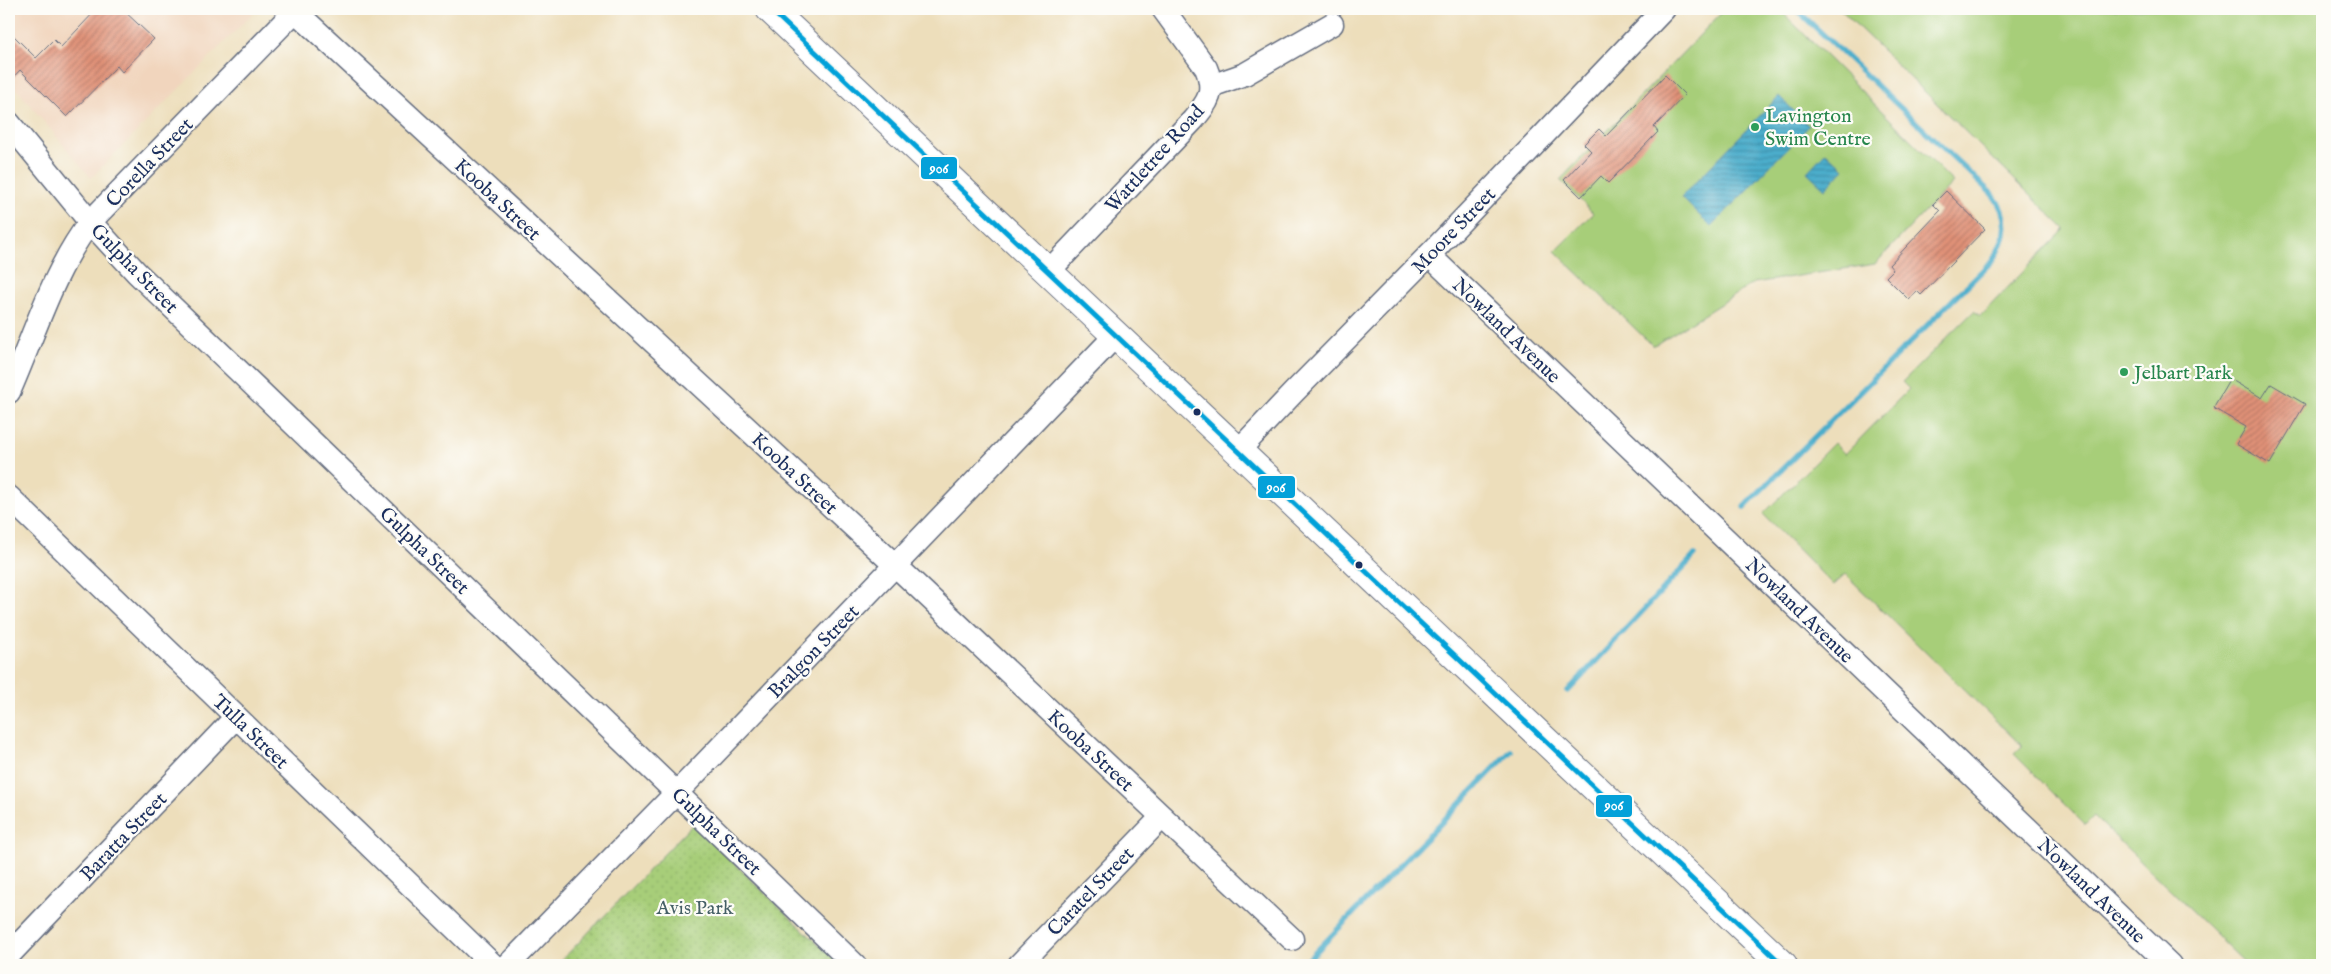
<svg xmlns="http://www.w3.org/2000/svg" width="2331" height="974" viewBox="0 0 2331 974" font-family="'IM FELL English',serif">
	<defs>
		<pattern id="green-dots" width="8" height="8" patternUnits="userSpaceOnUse" patternTransform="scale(1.25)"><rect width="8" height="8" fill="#a7ce79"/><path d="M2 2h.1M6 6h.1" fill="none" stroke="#8fb16b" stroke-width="1.8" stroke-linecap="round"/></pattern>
		<pattern id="water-rules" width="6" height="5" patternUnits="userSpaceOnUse" patternTransform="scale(1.25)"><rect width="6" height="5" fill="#4cadcb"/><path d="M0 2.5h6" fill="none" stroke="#3e8da8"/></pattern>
		<pattern id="building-hatch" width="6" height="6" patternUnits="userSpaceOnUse" patternTransform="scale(1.25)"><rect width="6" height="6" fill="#e09177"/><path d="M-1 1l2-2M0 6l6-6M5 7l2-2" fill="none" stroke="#b57765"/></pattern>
	</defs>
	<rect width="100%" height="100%" fill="#fdfcf7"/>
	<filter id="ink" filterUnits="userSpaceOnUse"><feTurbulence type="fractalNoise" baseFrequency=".02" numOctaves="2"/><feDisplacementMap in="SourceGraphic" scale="10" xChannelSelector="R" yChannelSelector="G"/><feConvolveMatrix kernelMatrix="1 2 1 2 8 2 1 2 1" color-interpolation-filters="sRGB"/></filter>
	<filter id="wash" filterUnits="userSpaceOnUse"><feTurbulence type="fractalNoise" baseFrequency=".0096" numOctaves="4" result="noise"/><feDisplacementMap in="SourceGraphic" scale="20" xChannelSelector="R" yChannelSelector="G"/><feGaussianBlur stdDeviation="1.12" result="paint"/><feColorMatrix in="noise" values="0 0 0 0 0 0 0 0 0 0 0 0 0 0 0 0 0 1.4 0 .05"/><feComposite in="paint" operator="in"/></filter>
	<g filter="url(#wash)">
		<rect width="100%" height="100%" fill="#eddebb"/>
		<polygon fill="#f1d5bd" points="9,9 257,9 91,178 9,80"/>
		<polygon fill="url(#green-dots)" stroke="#617e6c" points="693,824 840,965 557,965"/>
		<g fill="#a7ce79" stroke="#617e6c">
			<polygon points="1725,9 1779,9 1953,182 1875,264 1754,283 1653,346 1555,251 1593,213 1560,180"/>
			<polygon points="1840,9 2322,9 2322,965 2247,965 2094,816 2085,825 2014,754 2022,746 1845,574 1833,585 1763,514 1834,443 1845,454 1909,389 1902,382 1974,311 1980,316 2065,229"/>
		</g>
		<g fill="url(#water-rules)" stroke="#346e94">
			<polygon points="1779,96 1809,126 1711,227 1681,197"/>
			<polygon points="1826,152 1844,169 1825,189 1807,172"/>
		</g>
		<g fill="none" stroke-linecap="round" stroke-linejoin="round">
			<g stroke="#4cadcb" stroke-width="5.5">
				<path d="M1744 507 1993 260C2007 237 2010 217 1993 195L1796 9"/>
				<polyline points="1568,691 1695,555"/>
				<polyline points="1303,965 1511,751"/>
			</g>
		</g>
		<g id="blocks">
			<g fill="url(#building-hatch)">
				<polygon points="97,9 122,9 154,39 122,72 117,66 67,117 20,70 9,82 9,31 36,58 54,40 61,47"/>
				<polygon points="1665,75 1685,95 1654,127 1658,132 1608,183 1601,176 1581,197 1564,180 1591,151 1584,144 1599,129 1606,136"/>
				<polygon points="1946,191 1985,229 1921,295 1917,291 1909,300 1886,277 1893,270 1889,265 1940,211 1933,204"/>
				<polygon points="2230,379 2262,398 2271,384 2305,404 2270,464 2236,444 2246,427 2213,408"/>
			</g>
		</g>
	</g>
	<g filter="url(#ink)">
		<use href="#blocks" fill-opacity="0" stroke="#646c7f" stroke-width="1"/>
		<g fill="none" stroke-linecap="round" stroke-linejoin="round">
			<defs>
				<g id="minor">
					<polyline points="295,11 895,565 1292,939"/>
					<polyline points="1211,86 1245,74 1332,24"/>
					<polyline points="9,123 90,222 137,273 855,965"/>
					<polyline points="1429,255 2170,965"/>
					<path d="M1049 271 1193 120C1208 102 1216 92 1206 68L1163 9"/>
					<path d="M9 392C34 336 52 272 90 222L297 9"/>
					<polyline points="1239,450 1294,392 1429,255 1664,9"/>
					<polyline points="9,497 493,965"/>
					<polyline points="9,955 236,717"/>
					<polyline points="508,965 688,781 1116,335"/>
					<polyline points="1019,965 1162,817"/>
				</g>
				<polyline id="major" points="770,9 1783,965"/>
			</defs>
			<use href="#minor" stroke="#646c7f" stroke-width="25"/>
			<use href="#major" stroke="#646c7f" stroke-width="30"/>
			<use href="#minor" stroke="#fff" stroke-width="22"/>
			<use href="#major" stroke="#fff" stroke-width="28"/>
			<defs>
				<polyline id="bus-1" points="770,9 1783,965"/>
			</defs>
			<use href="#bus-1" stroke="#fdfcf7" stroke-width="9"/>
			<use href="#bus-1" stroke="#04a1d9" stroke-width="5"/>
		</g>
	</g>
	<g fill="#2e9e5b" stroke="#fdfcf7" stroke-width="2">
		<circle cx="1755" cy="127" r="5"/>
		<circle cx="2124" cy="372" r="5"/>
	</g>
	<g fill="#1b2f5e" stroke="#fdfcf7" stroke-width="2">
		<circle cx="1197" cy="412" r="4.5"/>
		<circle cx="1359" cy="565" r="4.5"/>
	</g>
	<g text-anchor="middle" stroke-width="4.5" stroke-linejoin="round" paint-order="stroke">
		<g font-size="20" fill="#27864d" stroke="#fdfcf7" text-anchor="start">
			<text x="1765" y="122">Lavington<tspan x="1765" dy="23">Swim Centre</tspan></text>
			<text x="2134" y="379">Jelbart Park</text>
		</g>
		<g font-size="20" fill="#1b2f5e" stroke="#fdfcf7">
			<text transform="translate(1154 158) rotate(-48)" y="7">Wattletree Road</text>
			<text transform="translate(149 162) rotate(-46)" y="7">Corella Street</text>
			<text transform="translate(498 199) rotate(43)" y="7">Kooba Street</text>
			<text transform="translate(1453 230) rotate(-46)" y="7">Moore Street</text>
			<text transform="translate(135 268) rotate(46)" y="7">Gulpha Street</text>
			<text transform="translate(1507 330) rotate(44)" y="7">Nowland Avenue</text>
			<text transform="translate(795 473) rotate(43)" y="7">Kooba Street</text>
			<text transform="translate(425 550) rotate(44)" y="7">Gulpha Street</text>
			<text transform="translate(1800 610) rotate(44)" y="7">Nowland Avenue</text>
			<text transform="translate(813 651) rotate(-46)" y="7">Bralgon Street</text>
			<text transform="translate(251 731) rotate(44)" y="7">Tulla Street</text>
			<text transform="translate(1091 750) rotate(43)" y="7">Kooba Street</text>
			<text transform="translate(717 831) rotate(44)" y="7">Gulpha Street</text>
			<text transform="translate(123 836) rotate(-46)" y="7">Baratta Street</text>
			<text transform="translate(2092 890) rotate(44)" y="7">Nowland Avenue</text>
			<text transform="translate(1090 891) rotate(-46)" y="7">Caratel Street</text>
		</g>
		<g font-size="20" fill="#455f66" stroke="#fdfcf7">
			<text x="695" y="914">Avis Park</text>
		</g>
	</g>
	<g stroke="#fdfcf7" stroke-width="2">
		<rect x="920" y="156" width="38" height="24" rx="5" fill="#04a1d9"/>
		<rect x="1257" y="475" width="39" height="24" rx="5" fill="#04a1d9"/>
		<rect x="1595" y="794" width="38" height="24" rx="5" fill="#04a1d9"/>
	</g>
	<g font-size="14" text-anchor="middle" font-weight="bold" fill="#fff">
		<text x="939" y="173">906</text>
		<text x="1276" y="492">906</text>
		<text x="1614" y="810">906</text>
	</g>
	<rect width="2331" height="974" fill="none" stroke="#fdfcf7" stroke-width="30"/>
</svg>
